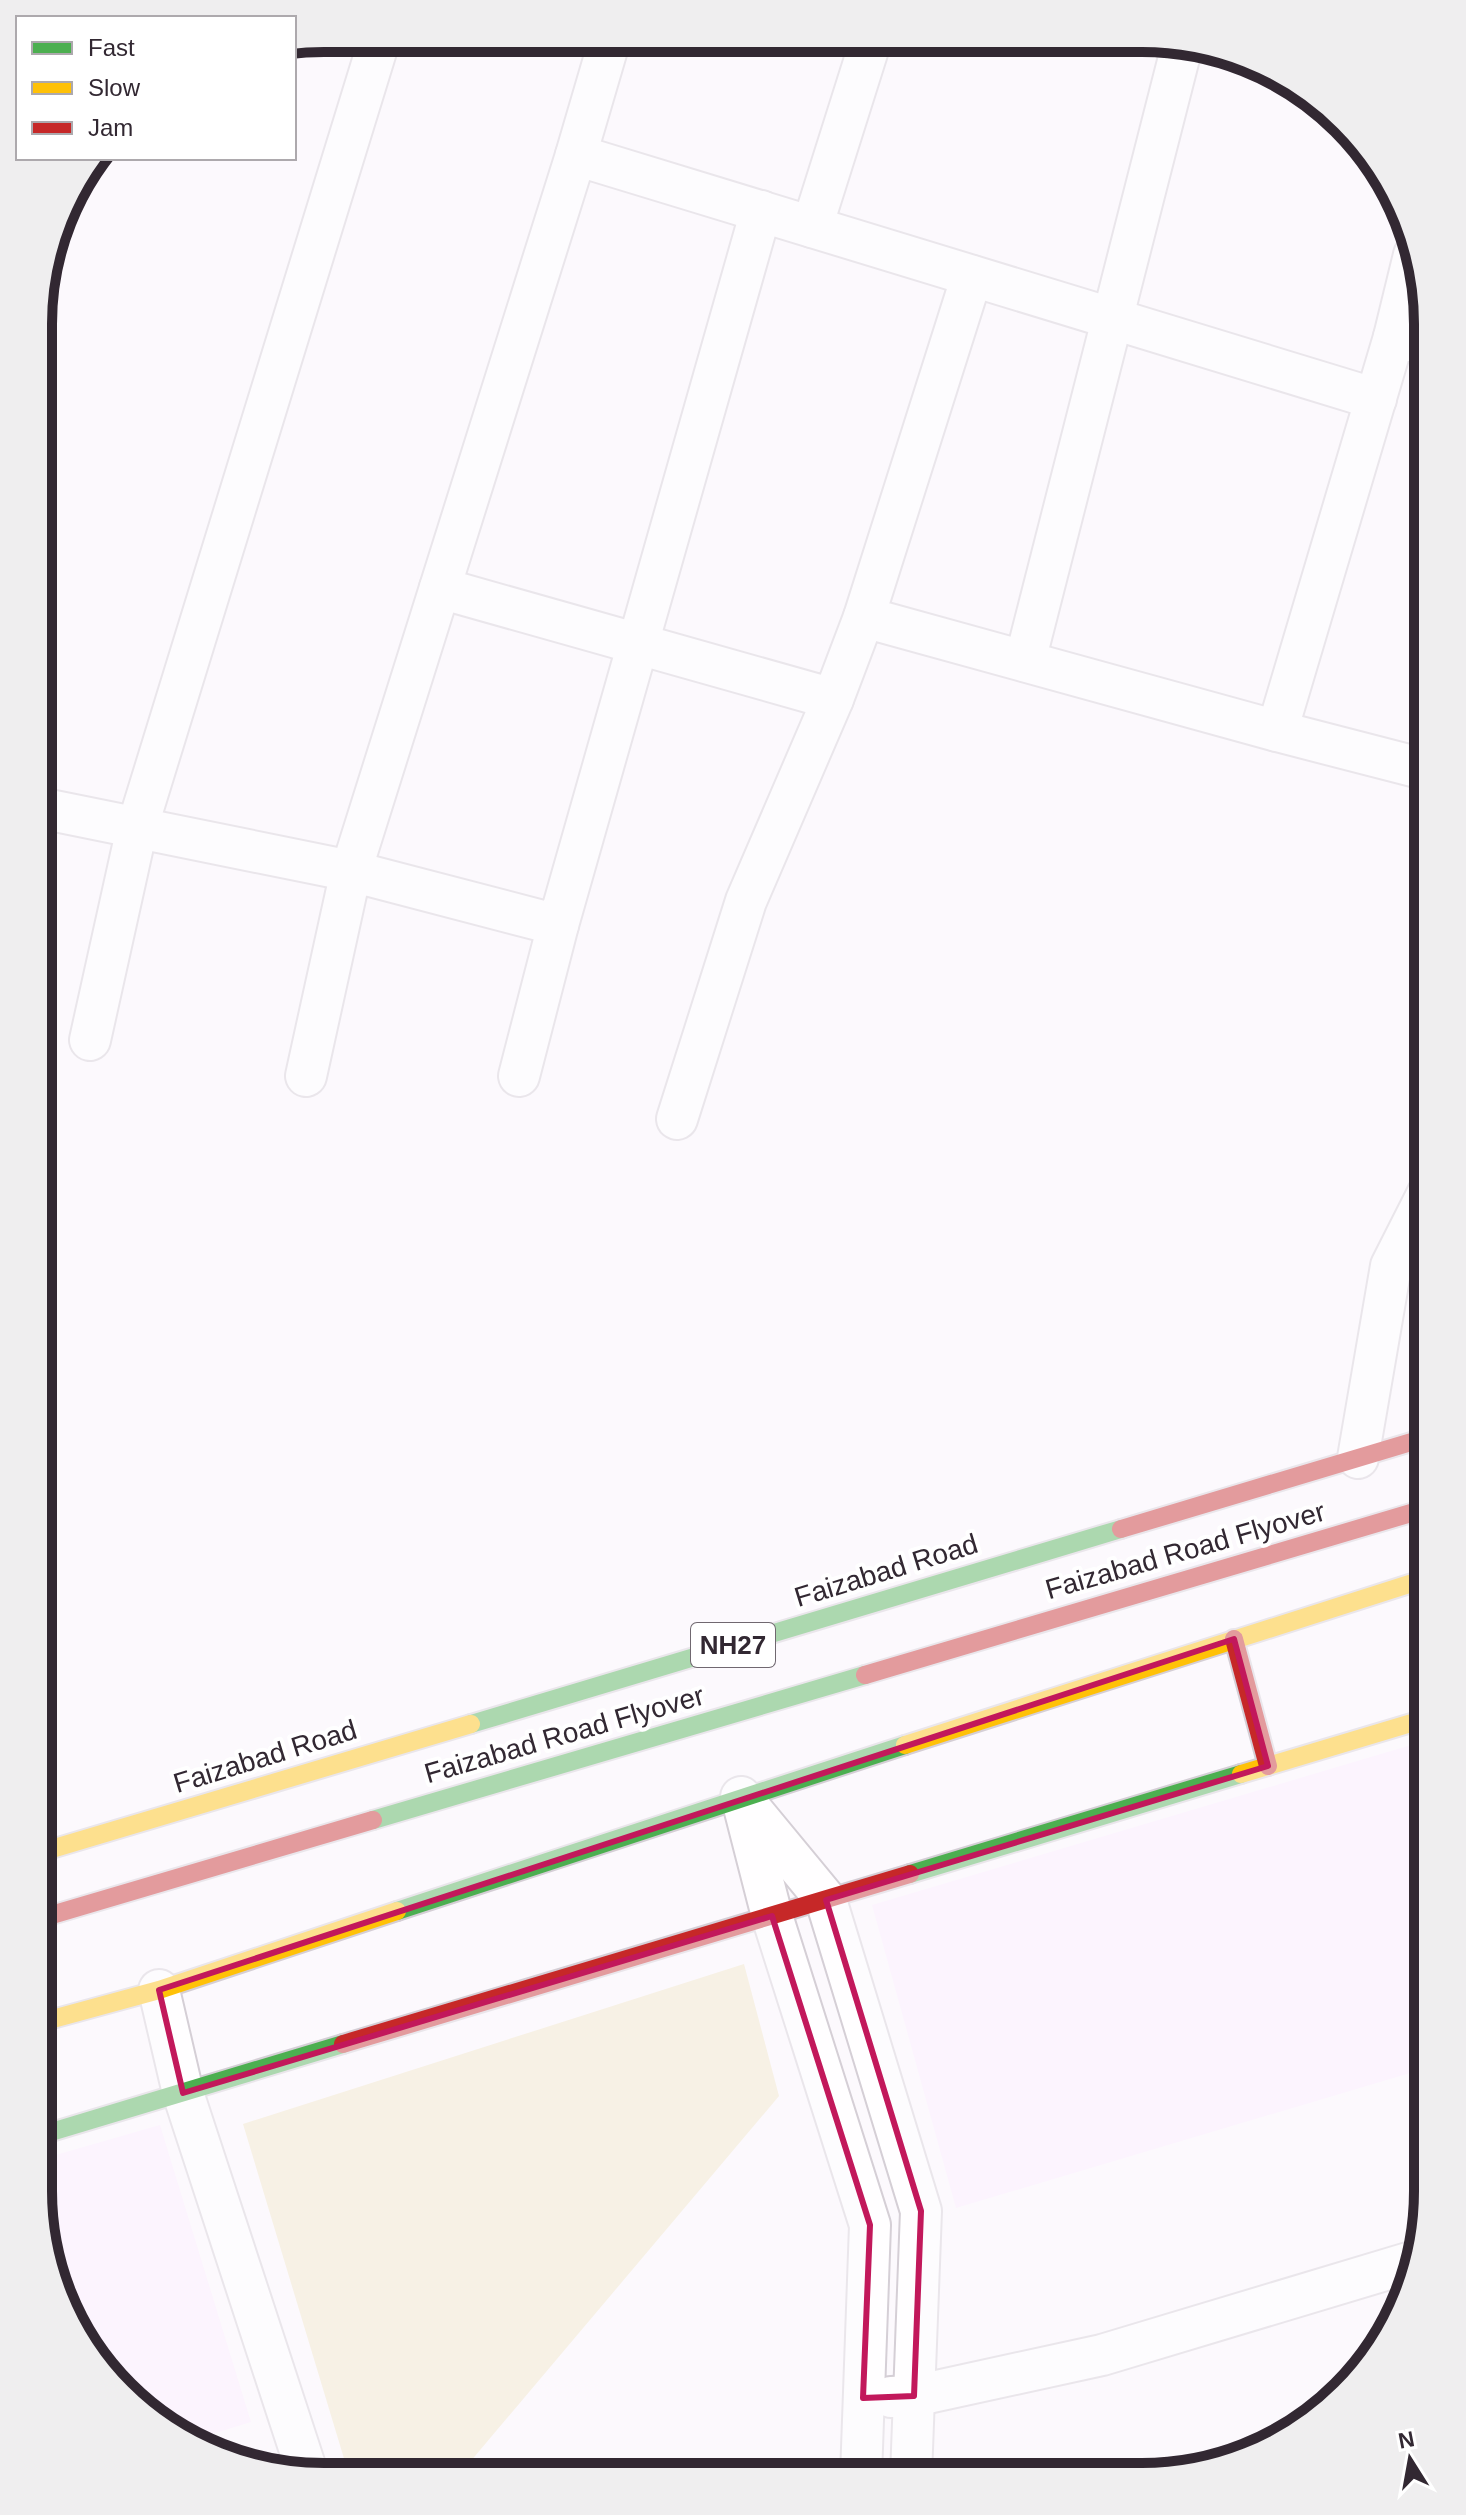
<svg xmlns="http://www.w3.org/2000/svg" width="1466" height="2515" viewBox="0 0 1466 2515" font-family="Helvetica,sans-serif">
	<rect width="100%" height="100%" fill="#fcf9fd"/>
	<g fill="#fdedfe">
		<polygon points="1428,1740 1427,2068 956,2208 872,1905"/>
		<polygon points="160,2125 251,2422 199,2438 150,2418 60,2300 38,2191 38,2160"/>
	</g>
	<polygon fill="#f2e6c7" points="744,1964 779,2096 459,2475 349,2475 243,2124"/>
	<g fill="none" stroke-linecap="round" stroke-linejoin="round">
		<defs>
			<g id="street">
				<polyline points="610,39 576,155 1376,399"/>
				<polyline points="812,227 871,40"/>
				<polyline points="972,276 864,617 1277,731"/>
				<polyline points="1394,337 1414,255"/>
				<polyline points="440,588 833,699 864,617"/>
				<polyline points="1025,661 1183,42"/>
				<polyline points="1428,770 1277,731 1394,337 1428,345"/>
				<polyline points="40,808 351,871 576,155"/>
				<polyline points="90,1040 137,828 380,38"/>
				<polyline points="306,1076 351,871 558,925 761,211"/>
				<polyline points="519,1076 558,925"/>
				<polyline points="677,1119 746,901 833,699"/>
				<polyline points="1358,1458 1391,1266 1428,1193"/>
				<polyline points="741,1797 826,1900 921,2211 911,2476"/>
				<polyline points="744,1807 772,1916 870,2225 861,2476"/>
				<polyline points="159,1990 183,2093 308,2475"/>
				<polyline points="891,2397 914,2396 1102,2355 1415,2261"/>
			</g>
			<g id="fast">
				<polyline points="471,1724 1121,1529"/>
				<polyline points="373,1820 865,1675"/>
				<polyline points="910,1874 1241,1774"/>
				<polyline points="397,1911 905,1745"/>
				<polyline points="38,2136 343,2044"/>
			</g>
			<g id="slow">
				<polyline points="905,1745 1428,1578"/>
				<polyline points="1241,1774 1428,1718"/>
				<polyline points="38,1853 471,1724"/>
				<polyline points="38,2023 159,1990 397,1911"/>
			</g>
			<g id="jam">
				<polyline points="1121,1529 1428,1437"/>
				<polyline points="1234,1639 1268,1766"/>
				<polyline points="865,1675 1428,1508"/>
				<polyline points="38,1919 373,1820"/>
				<polyline points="343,2044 910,1874"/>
			</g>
		</defs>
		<use href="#street" stroke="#d5cfd6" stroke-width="44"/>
		<use href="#fast" stroke="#d5cfd6" stroke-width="22"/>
		<use href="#slow" stroke="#d5cfd6" stroke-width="22"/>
		<use href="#jam" stroke="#d5cfd6" stroke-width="22"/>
		<use href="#street" stroke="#fffeff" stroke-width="40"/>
		<use href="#fast" stroke="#4caf50" stroke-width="18"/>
		<use href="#slow" stroke="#ffc107" stroke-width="18"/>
		<use href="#jam" stroke="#c62828" stroke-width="18"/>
	</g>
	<path d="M0 0H1466V2515H0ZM1234 1639 1268 1766 826 1900 921 2211 914 2396 863 2398 870 2225 772 1916 183 2093 159 1990Z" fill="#fcf9fd" fill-opacity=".55" fill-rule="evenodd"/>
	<path fill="none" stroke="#c2185b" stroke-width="6" stroke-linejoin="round" d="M1234 1639 1268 1766 826 1900 921 2211 914 2396 863 2398 870 2225 772 1916 183 2093 159 1990Z"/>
	<g text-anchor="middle" stroke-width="8" stroke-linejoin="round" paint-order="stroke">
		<rect fill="#fff" stroke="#706870" stroke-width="2" x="691" y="1623" width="84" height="44" rx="6"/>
		<g font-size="26" font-weight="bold" fill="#322832">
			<text x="733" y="1654">NH27</text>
		</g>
		<g font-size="28" fill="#322832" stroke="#fff">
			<text transform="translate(1185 1550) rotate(-16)" y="10">Faizabad Road Flyover</text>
			<text transform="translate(886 1570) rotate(-17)" y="10">Faizabad Road</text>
			<text transform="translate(564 1734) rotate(-16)" y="10">Faizabad Road Flyover</text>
			<text transform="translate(265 1756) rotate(-17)" y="10">Faizabad Road</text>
		</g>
	</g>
	<path d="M0 0H1466V2515H0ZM324 52H1142A272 272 0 0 1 1414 324V2191A272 272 0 0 1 1142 2463H324A272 272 0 0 1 52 2191V324A272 272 0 0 1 324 52Z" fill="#efeeef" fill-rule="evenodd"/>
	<path fill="none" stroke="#322832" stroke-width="10" d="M324 52H1142A272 272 0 0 1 1414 324V2191A272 272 0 0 1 1142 2463H324A272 272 0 0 1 52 2191V324A272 272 0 0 1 324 52Z"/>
	<rect x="16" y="16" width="280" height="144" fill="#ffffff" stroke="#ada9ad" stroke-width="2"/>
	<rect x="32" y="42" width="40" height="12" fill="#4caf50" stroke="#ada9ad" stroke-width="2"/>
	<text x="88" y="56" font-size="24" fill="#322832">Fast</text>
	<rect x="32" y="82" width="40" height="12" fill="#ffc107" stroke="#ada9ad" stroke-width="2"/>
	<text x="88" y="96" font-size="24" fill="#322832">Slow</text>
	<rect x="32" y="122" width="40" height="12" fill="#c62828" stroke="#ada9ad" stroke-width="2"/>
	<text x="88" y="136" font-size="24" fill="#322832">Jam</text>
	<g transform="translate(1410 2459) rotate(349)" stroke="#ffffff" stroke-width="6" paint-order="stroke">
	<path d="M0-6L14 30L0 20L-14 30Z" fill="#322832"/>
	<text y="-12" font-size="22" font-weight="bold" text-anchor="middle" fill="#322832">N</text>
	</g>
</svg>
